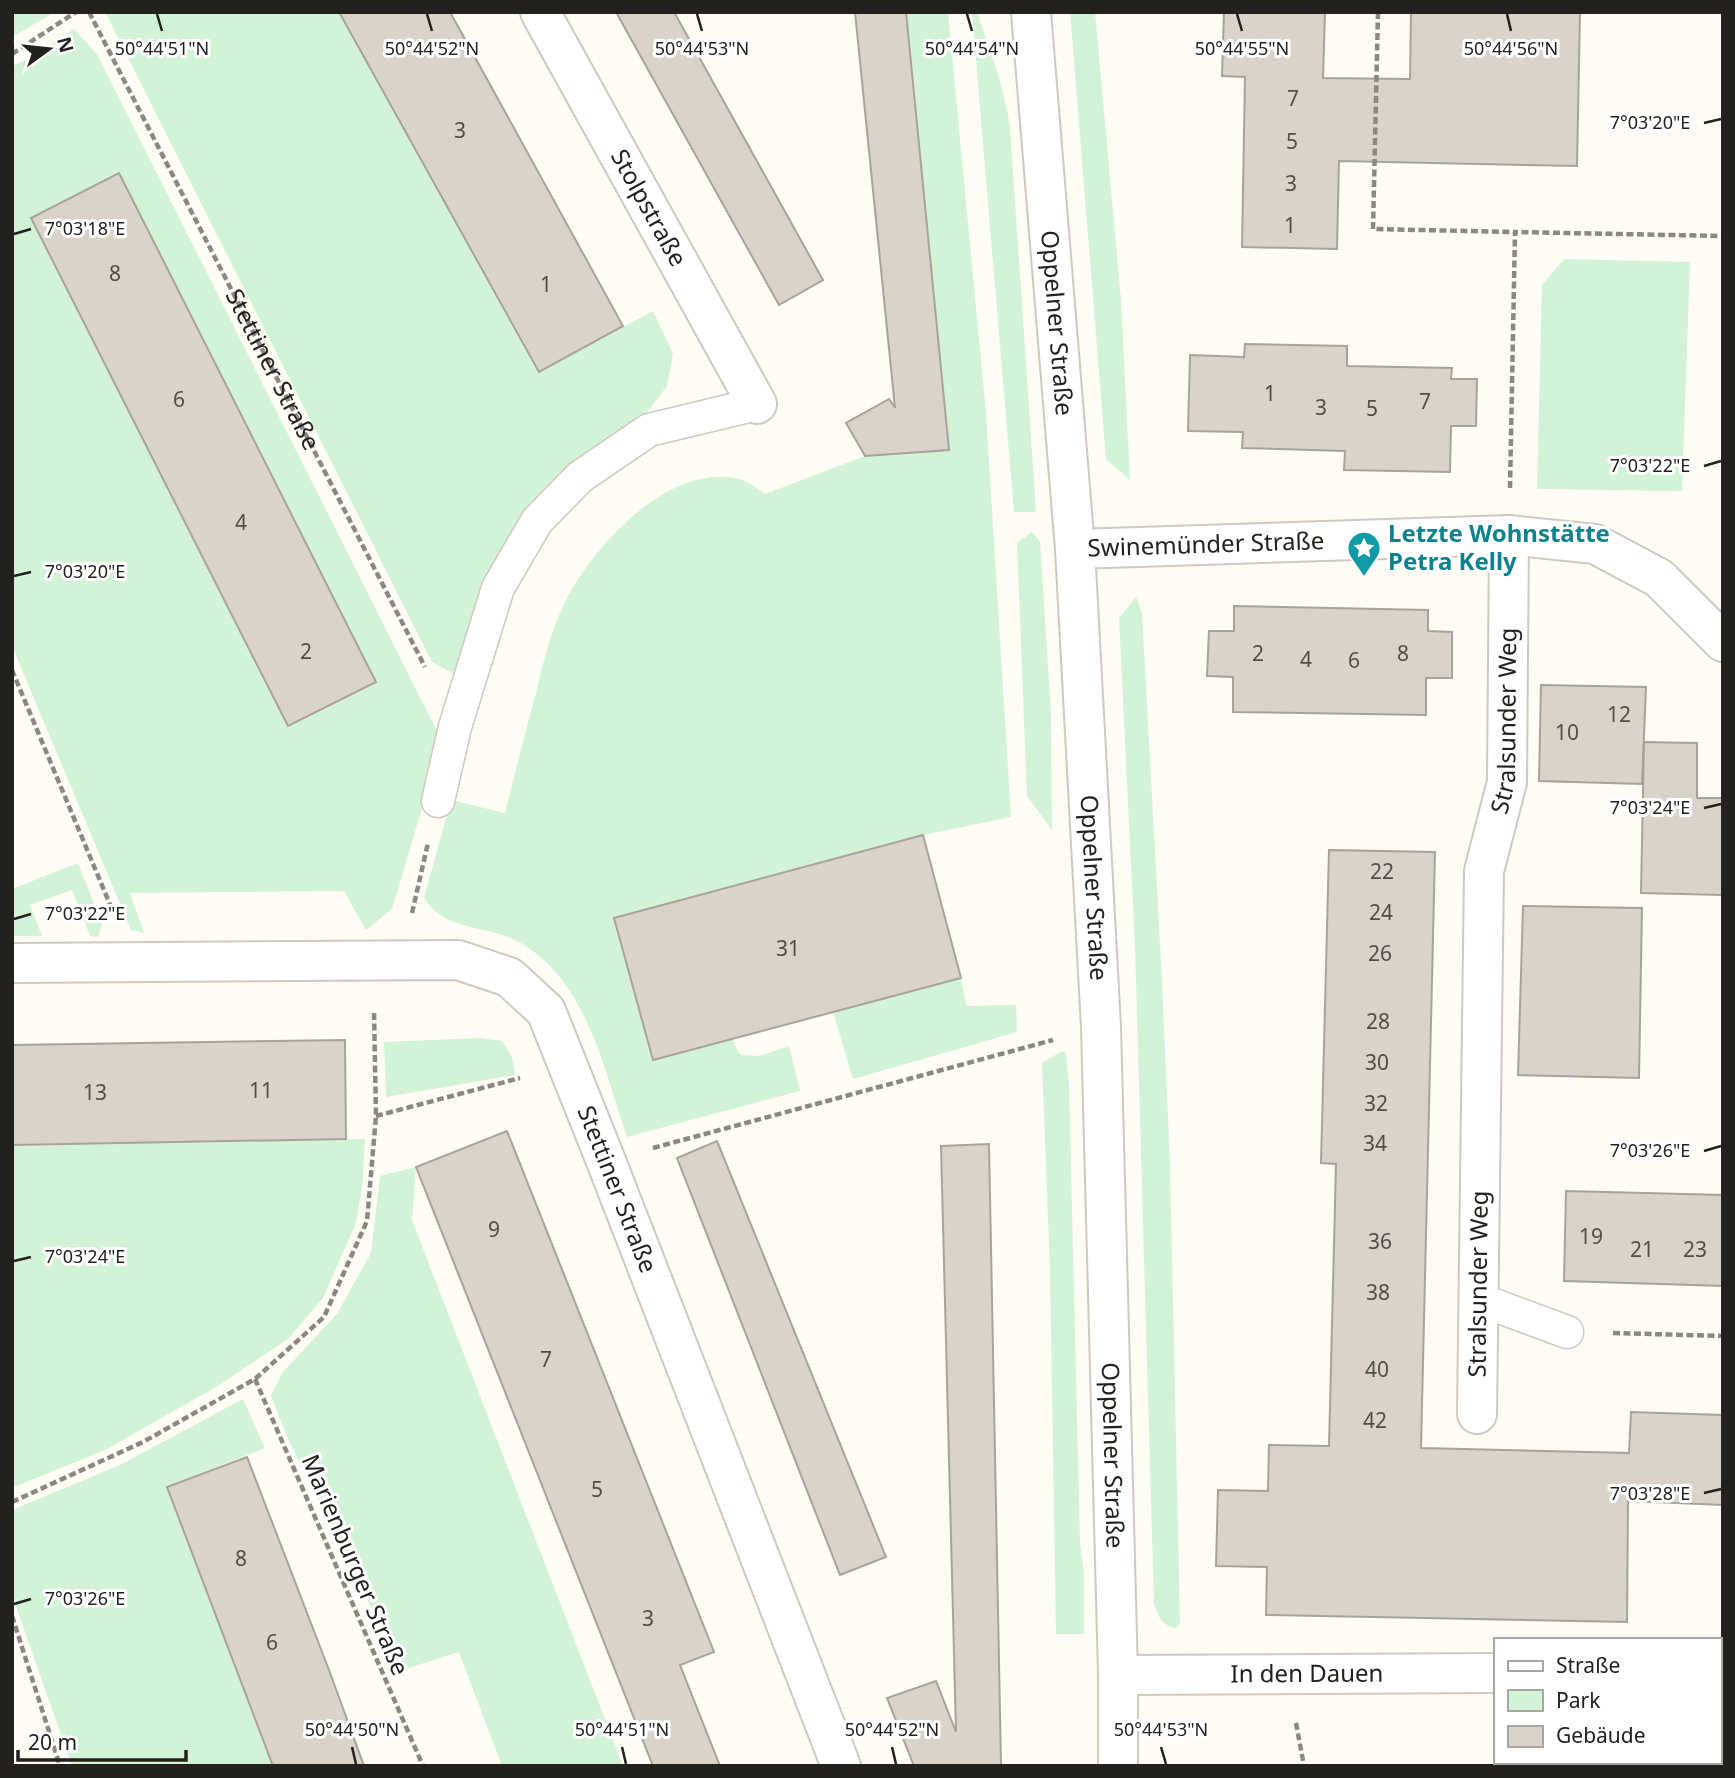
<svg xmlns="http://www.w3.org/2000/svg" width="1735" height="1778" viewBox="0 0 1735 1778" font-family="'Noto Sans',sans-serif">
	<rect width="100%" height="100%" fill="#fffbf5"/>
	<g fill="#d3f3d6" fill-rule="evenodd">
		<polygon points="12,12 55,12 12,37"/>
		<polygon points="105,12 339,12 539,372 653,311 673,354 667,386 643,418 581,459 458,676 432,662"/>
		<path d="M906 12H948L986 413 1011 817 923 835 615 918 631 982 733 1039 736 1048 741 1055 759 1056 789 1046 800 1091 627 1137C604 1070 587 980 519 942 487 924 447 933 424 898L451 800 505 813C515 773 525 733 536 693 543 663 551 630 565 602 593 546 672 459 742 480 750 483 758 489 765 494L865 456 949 450Z"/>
		<path d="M972 12H977C990 50 1004 87 1010 127L1036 512H1014Z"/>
		<polygon points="1070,12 1095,12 1121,300 1130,480 1106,459"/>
		<path d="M74 29 97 54 442 741 392 909 366 930 344 891 130 893 144 933 131 930 12 646V66L30 58ZM119 174 376 682 288 726 101 354Z"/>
		<polygon points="1564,259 1690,262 1682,491 1537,489 1542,285"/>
		<polygon points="1032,532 1040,542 1051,712 1052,830 1027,796 1017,543"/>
		<path d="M1136 597 1142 613 1162 980 1170 1166 1180 1623 1176 1628C1162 1626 1158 1616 1154 1604L1135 947 1119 618Z"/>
		<polygon points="78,863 102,924 98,937 90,936 72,890 30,905 42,936 12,936 12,889"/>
		<polygon points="961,978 966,1006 1016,1005 1017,1032 853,1079 833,1012"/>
		<polygon points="480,1038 502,1041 512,1057 515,1075 386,1097 384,1042"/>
		<polygon points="1062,1051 1066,1053 1069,1084 1080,1544 1084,1573 1084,1634 1056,1634 1050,1270 1042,1063"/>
		<polygon points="365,1139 363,1179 356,1223 323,1298 288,1339 221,1384 105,1450 12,1488 12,1145"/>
		<polygon points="416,1167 412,1220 622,1763 614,1766 502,1766 459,1652 402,1670 288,1439 271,1396 282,1373 337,1314 371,1253 380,1176"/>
		<polygon points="243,1399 265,1448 167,1487 273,1766 72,1766 12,1595 12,1510 120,1465"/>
	</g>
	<g fill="#dad3ca" stroke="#a9a299" stroke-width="2">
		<polygon points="339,12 450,12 623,326 539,372"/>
		<polygon points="616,12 674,12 823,280 779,305"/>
		<polygon points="855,12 906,12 949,450 865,456 846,423 889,399 895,408"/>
		<polygon points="1224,12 1325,12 1323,78 1410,79 1411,12 1580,12 1577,166 1339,161 1337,249 1242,247 1245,77 1222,76"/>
		<polygon points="119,173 376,682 288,726 31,218"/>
		<polygon points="1245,344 1347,346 1347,366 1452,368 1451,379 1477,379 1476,426 1451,426 1450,472 1344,470 1345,451 1242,448 1243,432 1188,431 1190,355 1244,357"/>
		<polygon points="1234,606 1428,610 1428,631 1452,632 1452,678 1426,678 1426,715 1233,712 1233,677 1207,676 1209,631 1234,631"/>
		<polygon points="1541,685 1646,687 1642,784 1539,781"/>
		<polygon points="1644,742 1697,743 1697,798 1723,798 1723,895 1641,893"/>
		<polygon points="923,835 961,978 653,1060 614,918"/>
		<polygon points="1329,850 1435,852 1421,1448 1629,1453 1631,1412 1723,1415 1723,1505 1628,1501 1627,1622 1266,1615 1267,1567 1216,1566 1218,1490 1268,1491 1269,1445 1329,1446 1336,1164 1321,1163"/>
		<polygon points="1523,906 1642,908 1639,1078 1518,1075"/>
		<polygon points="345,1040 346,1139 12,1145 12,1045"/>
		<polygon points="507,1131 714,1652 680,1665 720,1766 653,1766 416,1167"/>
		<polygon points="717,1141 886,1557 840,1575 677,1158"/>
		<polygon points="989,1144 1001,1766 914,1766 887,1698 936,1681 956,1732 941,1146"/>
		<polygon points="1566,1191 1723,1195 1723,1286 1564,1281"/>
		<polygon points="247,1457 329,1670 364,1766 273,1766 167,1487"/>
	</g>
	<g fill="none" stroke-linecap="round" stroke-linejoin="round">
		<defs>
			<g id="lane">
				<polyline points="438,801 455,727 498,588 537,521 580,477 649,430 757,404"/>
				<polyline points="1478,1299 1567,1332"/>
			</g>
			<g id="street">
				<path id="s2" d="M540 12 757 404"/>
				<path id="s3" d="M1075 549 1509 535 1595 544 1659 578 1723 642"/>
				<path id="s4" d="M12 963 458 960 509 977 546 1011 606 1161 841 1766"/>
				<path id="s5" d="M1477 1414 1484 871 1507 782 1509 535"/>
				<path id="s6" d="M1118 1675 1495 1673"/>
				<polyline points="1719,1725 1723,1727"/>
				<polyline points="1710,1766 1711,1762"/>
			</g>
			<g id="secondary">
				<path id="s7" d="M1031 12 1075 549 1101 1027 1118 1675V1766"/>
			</g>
		</defs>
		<use href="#lane" stroke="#cfc9bf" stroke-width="35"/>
		<use href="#street" stroke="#cfc9bf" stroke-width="42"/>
		<use href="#secondary" stroke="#cfc9bf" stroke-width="42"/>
		<g stroke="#8b8883" stroke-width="4.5" stroke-dasharray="7 3.5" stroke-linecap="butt">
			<path id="s1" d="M89 12 425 667"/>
			<polyline points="1378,12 1373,229 1515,232"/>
			<polyline points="12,54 76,12"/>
			<polyline points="1510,488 1515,232 1723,236"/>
			<polyline points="12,670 114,914"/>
			<polyline points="412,913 428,843"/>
			<polyline points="376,1116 520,1078"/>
			<polyline points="653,1148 1053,1040"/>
			<polyline points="1613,1333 1723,1336"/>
			<polyline points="255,1379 423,1766"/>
			<polyline points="12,1502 143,1442 255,1379 324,1317 367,1221 376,1116 374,1010"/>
			<polyline points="12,1616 60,1766"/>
			<polyline points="1296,1723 1304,1766"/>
			<polyline points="1617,1762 1620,1766"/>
			<polyline points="1575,1766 1588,1762"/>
		</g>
		<use href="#lane" stroke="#fff" stroke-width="32"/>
		<use href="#street" stroke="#fff" stroke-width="38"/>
		<use href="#secondary" stroke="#fff" stroke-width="38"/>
	</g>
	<path fill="none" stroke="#23211d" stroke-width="2.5" d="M157 14 162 31M427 14 432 31M697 14 702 31M967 14 972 31M1237 14 1242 31M1507 14 1511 31M1704 123 1721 119M14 234 31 229M1704 466 1721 461M14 576 31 572M1704 808 1721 804M14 919 31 914M1704 1151 1721 1146M14 1261 31 1257M1704 1493 1721 1489M14 1604 31 1599M352 1747 356 1764M622 1747 626 1764M892 1747 896 1764M1161 1747 1166 1764"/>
	<defs>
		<symbol id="sight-pin" viewBox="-11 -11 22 30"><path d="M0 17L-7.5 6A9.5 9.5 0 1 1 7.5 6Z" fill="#0f9aa8" stroke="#fff"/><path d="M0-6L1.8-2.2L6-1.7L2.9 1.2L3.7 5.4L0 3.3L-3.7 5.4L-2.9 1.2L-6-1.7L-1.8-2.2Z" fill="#fff"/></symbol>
	</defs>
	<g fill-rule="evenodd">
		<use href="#sight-pin" x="1345" y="529" width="38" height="52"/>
	</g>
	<g text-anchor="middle" stroke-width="6" stroke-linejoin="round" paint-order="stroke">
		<g font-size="21" fill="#514e48">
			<text x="1293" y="106">7</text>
			<text x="460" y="138">3</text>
			<text x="1292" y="149">5</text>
			<text x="1291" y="191">3</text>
			<text x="1290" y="233">1</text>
			<text x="115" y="281">8</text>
			<text x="546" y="292">1</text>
			<text x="1270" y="401">1</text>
			<text x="179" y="407">6</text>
			<text x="1425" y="409">7</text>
			<text x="1321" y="415">3</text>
			<text x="1372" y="416">5</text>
			<text x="241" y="530">4</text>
			<text x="306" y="659">2</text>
			<text x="1258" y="661">2</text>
			<text x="1403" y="661">8</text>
			<text x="1306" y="667">4</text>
			<text x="1354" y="668">6</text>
			<text x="1619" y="722">12</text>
			<text x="1567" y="740">10</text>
			<text x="1382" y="879">22</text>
			<text x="1381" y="920">24</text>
			<text x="788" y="956">31</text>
			<text x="1380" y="961">26</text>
			<text x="1378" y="1029">28</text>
			<text x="1377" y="1070">30</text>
			<text x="261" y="1098">11</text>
			<text x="95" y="1100">13</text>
			<text x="1376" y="1111">32</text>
			<text x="1375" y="1151">34</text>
			<text x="494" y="1237">9</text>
			<text x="1591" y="1244">19</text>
			<text x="1380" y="1249">36</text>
			<text x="1642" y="1257">21</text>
			<text x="1695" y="1257">23</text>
			<text x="1378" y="1300">38</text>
			<text x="546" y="1367">7</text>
			<text x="1377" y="1377">40</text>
			<text x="1375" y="1428">42</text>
			<text x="597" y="1497">5</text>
			<text x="241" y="1566">8</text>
			<text x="648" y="1626">3</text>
			<text x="272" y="1650">6</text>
		</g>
		<g font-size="24" fill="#23211d" stroke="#fff">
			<text dy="8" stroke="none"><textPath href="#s2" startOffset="224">Stolpstraße</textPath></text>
			<text dy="8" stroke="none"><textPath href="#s7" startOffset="312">Oppelner Straße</textPath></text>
			<text dy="8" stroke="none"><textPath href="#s1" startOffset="402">Stettiner Straße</textPath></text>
			<text dy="8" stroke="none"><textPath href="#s3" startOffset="131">Swinemünder Straße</textPath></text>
			<text dy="8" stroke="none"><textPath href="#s5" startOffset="696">Stralsunder Weg</textPath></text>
			<text dy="8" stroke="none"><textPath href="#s7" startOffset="878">Oppelner Straße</textPath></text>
			<text dy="8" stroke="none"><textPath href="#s4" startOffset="742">Stettiner Straße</textPath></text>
			<text dy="8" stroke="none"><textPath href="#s5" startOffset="130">Stralsunder Weg</textPath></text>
			<text dy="8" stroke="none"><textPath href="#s7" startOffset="1446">Oppelner Straße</textPath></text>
			<text transform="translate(355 1565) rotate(67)" y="8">Marienburger Straße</text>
			<text dy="8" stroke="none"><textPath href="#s6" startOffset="189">In den Dauen</textPath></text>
		</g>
		<g font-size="24" font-weight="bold" fill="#0d838f" stroke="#fff" text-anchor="start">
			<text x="1388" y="542">Letzte Wohnstätte<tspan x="1388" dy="28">Petra Kelly</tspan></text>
		</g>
	</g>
	<g font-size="18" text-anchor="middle" fill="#23211d" stroke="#fff" stroke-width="6" stroke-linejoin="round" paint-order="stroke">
		<text x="162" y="55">50°44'51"N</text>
		<text x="432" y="55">50°44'52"N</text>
		<text x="702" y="55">50°44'53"N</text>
		<text x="972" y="55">50°44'54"N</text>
		<text x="1242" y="55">50°44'55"N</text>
		<text x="1511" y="55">50°44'56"N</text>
		<text x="1650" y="129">7°03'20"E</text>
		<text x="85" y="235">7°03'18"E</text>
		<text x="1650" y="472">7°03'22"E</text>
		<text x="85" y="578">7°03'20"E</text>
		<text x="1650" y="814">7°03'24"E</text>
		<text x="85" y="920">7°03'22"E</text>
		<text x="1650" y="1157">7°03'26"E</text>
		<text x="85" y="1263">7°03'24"E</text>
		<text x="1650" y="1500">7°03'28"E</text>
		<text x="85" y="1605">7°03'26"E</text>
		<text x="352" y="1736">50°44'50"N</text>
		<text x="622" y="1736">50°44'51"N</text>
		<text x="892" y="1736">50°44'52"N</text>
		<text x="1161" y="1736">50°44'53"N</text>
	</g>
	<rect width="1735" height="1778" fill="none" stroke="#23211d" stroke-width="28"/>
	<rect x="1494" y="1638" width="228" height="126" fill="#ffffff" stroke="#a7a6a5" stroke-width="2"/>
	<rect x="1508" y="1661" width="35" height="10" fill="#ffffff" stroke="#a7a6a5" stroke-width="2"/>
	<text x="1556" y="1673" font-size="21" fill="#23211d">Straße</text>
	<rect x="1508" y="1690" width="35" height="21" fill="#d3f3d6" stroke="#a7a6a5" stroke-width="2"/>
	<text x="1556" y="1708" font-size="21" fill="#23211d">Park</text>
	<rect x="1508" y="1726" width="35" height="21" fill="#dad3ca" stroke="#a7a6a5" stroke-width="2"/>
	<text x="1556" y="1743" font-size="21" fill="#23211d">Gebäude</text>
	<g transform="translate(49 49) rotate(75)" stroke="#ffffff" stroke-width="5" paint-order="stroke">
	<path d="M0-5L12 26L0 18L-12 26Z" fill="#23211d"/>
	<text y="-10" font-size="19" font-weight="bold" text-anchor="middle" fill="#23211d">N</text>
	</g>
	<path d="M18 1750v10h168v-10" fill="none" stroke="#23211d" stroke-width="3.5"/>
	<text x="28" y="1750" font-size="21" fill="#23211d" stroke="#ffffff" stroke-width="5" paint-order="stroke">20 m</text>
</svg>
